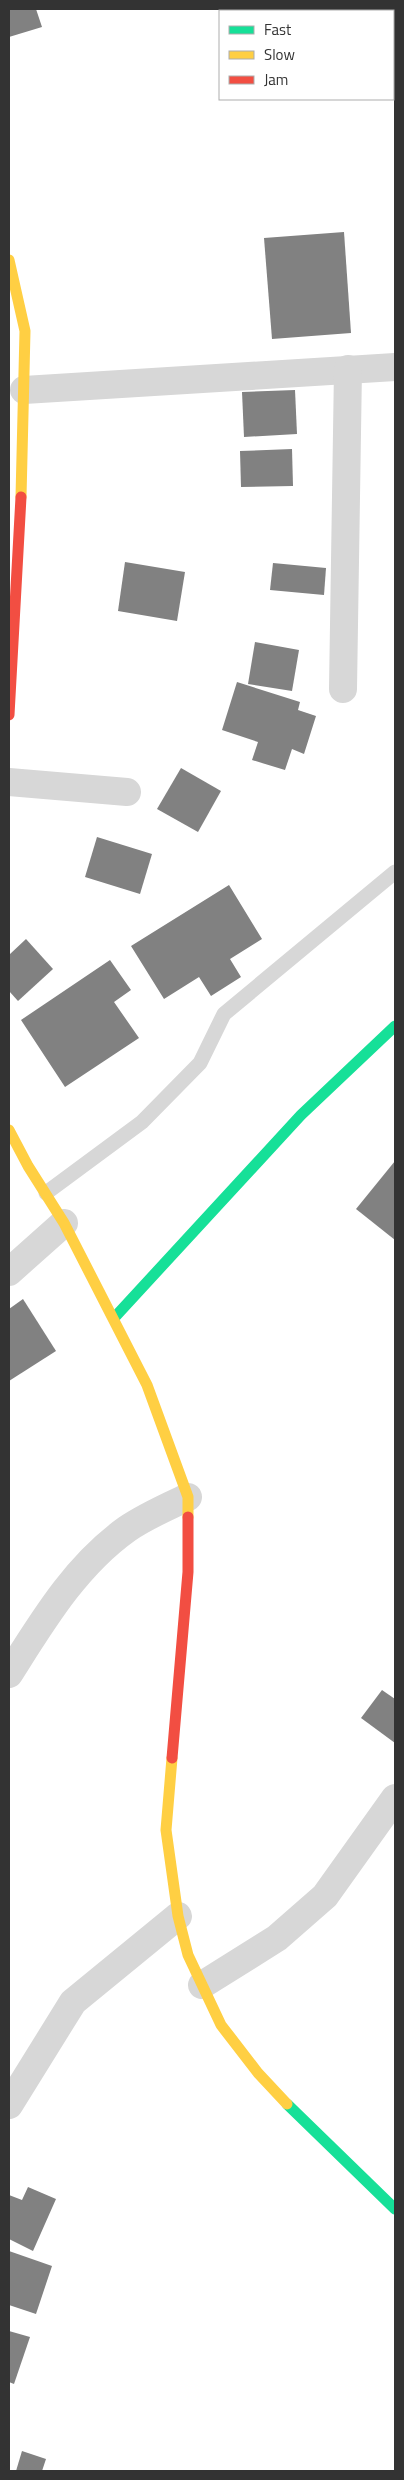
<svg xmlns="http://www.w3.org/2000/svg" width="404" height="2480" viewBox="0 0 404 2480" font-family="'Titillium Web',sans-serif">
	<rect width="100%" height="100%" fill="#fff"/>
	<g fill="#818181">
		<polygon points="12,9 36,9 42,27 9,37 9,10"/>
		<polygon points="344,232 351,333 272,339 264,238"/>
		<polygon points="295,390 297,434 244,437 242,392"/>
		<polygon points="292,449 293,486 241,487 240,451"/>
		<polygon points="125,562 185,572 177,621 118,611"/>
		<polygon points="273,563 326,568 324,595 270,590"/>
		<polygon points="255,642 299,650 292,691 248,684"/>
		<polygon points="237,682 300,702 298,710 316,716 304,754 292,749 285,770 252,760 258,742 222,730"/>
		<polygon points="181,768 221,791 198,832 157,809"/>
		<polygon points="97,837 152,854 140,894 85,877"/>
		<polygon points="229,885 262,939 230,959 241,977 211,996 199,977 164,999 131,946"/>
		<polygon points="26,939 53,969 18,1001 9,991 9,955"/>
		<polygon points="110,960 131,990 114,1002 139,1038 65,1087 21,1020"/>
		<polygon points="395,1161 395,1240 356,1209"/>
		<polygon points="23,1299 56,1351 9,1381 9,1309"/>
		<polygon points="382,1690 395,1699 395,1743 361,1718"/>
		<polygon points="28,2187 56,2199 33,2251 9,2239 9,2195 22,2200"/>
		<polygon points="9,2251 52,2266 36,2314 9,2305"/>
		<polygon points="9,2331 30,2337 14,2384 9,2382"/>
		<polygon points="22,2451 46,2459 42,2471 16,2471"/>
	</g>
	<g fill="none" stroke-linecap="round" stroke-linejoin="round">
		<polyline stroke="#d7d7d7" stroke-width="15" points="46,1193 142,1122 200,1063 224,1014 395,872"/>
		<g stroke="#d7d7d7" stroke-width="28">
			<polyline points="24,390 395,367"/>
			<polyline points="343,689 348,369"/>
			<polyline points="9,782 127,792"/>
			<polyline points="9,1272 64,1223"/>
			<path d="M9 1674C42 1622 75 1566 127 1529 146 1516 167 1507 188 1497"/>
			<polyline points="202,1985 277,1938 325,1896 395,1798"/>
			<polyline points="9,2105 73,2002 178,1916"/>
		</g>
		<g stroke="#16e098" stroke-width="11">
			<polyline points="114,1318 301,1115 395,1026"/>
			<polyline points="287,2104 395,2209"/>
		</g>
		<g stroke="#ffcf43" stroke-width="11">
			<polyline points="9,260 25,331 21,497"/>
			<polyline points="9,1130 28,1166 64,1223 147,1385 188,1497 188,1517"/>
			<polyline points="172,1758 166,1830 178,1916 188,1955 221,2025 258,2073 287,2104"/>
		</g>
		<g stroke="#f24e42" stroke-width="11">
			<polyline points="9,715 21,497"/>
			<polyline points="172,1758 188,1572 188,1517"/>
		</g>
	</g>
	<rect width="404" height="2480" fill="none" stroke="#333333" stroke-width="20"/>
	<rect x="219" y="10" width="175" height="90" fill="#ffffff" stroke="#adadad"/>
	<rect x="229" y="26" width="25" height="8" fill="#16e098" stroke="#adadad"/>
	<text x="264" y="35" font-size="15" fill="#333333">Fast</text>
	<rect x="229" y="51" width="25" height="8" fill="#ffcf43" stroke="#adadad"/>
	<text x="264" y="60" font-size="15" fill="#333333">Slow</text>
	<rect x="229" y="76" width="25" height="8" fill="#f24e42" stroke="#adadad"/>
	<text x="264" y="85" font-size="15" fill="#333333">Jam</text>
</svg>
